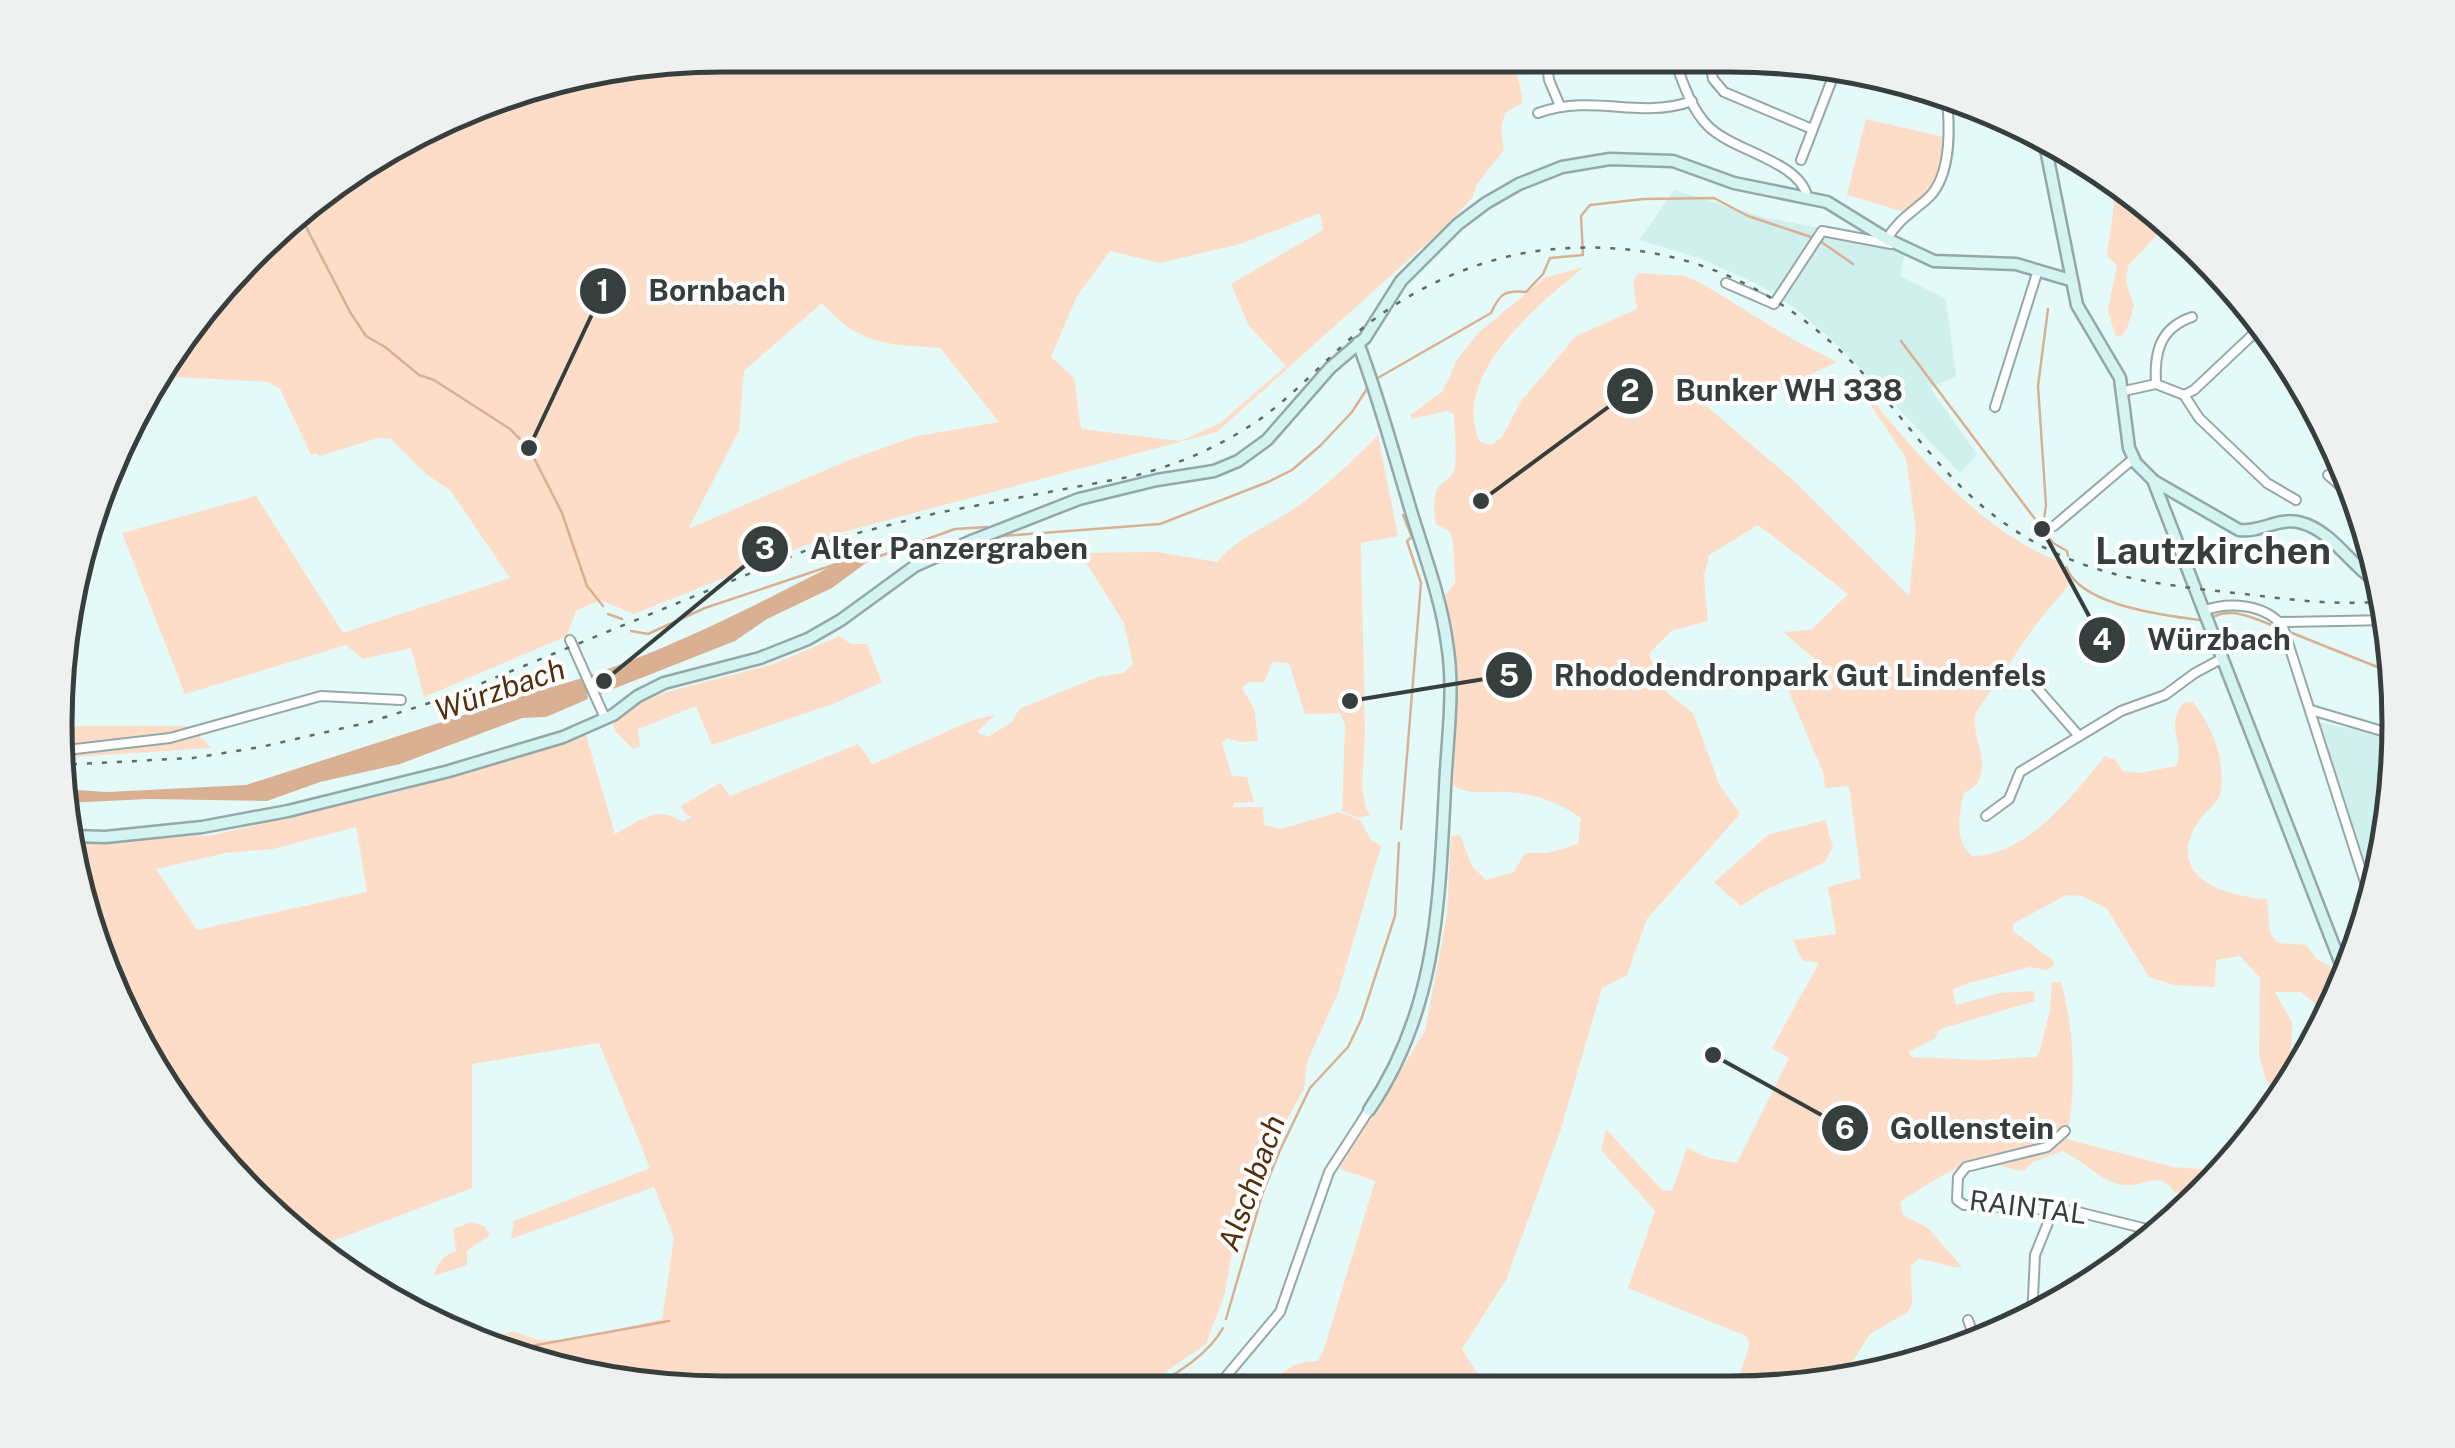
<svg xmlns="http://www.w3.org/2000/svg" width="2455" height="1448" viewBox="0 0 2455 1448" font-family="'Public Sans',sans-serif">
	<rect width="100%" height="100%" fill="#e4faf8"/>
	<g fill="#d0f0ee">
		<polygon points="1674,190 1763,217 1882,240 1905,252 1900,276 1946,299 1956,376 1930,388 1977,454 1960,473 1841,348 1795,308 1762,286 1699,258 1639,240"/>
		<polygon points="2319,722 2379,735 2385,762 2394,781 2387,854 2374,897"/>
	</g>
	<g fill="#fdddc7" fill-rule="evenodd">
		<path d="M724 55 1515 56C1514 73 1523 87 1522 103L1505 113 1501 128 1504 150 1477 184 1472 198 1447 225 1217 432 832 535 634 614 600 600 576 611 567 636 424 697 411 648 363 659 346 645 185 694 122 533 256 496 343 633 510 578 450 490 426 474 391 439 378 438 320 456 315 453 311 455 280 389 268 382 157 376 168 352 317 193 510 90ZM1320 213 1323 230 1231 284 1249 326 1286 366 1220 423 1181 441 1081 429 1074 378 1051 357 1077 296 1110 251 1160 263 1240 244ZM822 303C860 346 887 344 940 348L999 422 917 436 849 460 688 529 739 431 744 371Z"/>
		<path d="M1866 119 1944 137C1939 175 1936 189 1905 212L1847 195Z"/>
		<path d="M2085 159 2102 167 2169 222 2128 266 2126 282 2134 306 2127 328 2121 337 2115 335 2108 310 2117 265 2107 256C2108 239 2120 191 2110 181 2099 170 2094 175 2085 159Z"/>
		<path d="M1584 267C1539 304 1449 376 1480 442L1491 445 1502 437 1521 401 1576 336 1637 309 1633 282 1638 273 1685 276 1701 283 1794 340 1837 362 1773 392 1703 382 1689 391 1795 482 1909 596 1916 530 1906 458 1851 376C1914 447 1972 529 2064 563V573L2072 581 2034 627 1975 714C1971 734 1991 763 1977 783 1974 788 1968 790 1963 794 1960 817 1953 839 1972 856 2026 857 2074 794 2105 756L2116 760 2123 771 2139 773 2176 766C2186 743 2164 727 2183 703L2193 702C2212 726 2225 759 2221 790 2219 804 2205 811 2198 822 2164 876 2222 896 2267 899L2270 933 2277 943 2306 945 2318 960 2330 966 2331 1005 2321 1009 2301 992H2275L2292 1022 2291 1055 2306 1060 2292 1086 2267 1083 2259 1055 2260 978 2240 956 2216 960 2215 987 2174 985 2149 977 2107 909 2082 896 2066 895 2013 924V931L2054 961V966L2047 970 2029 967 1963 985 1953 990 1956 1005 2000 993 2034 991 2035 1001 1940 1029 1935 1038 1909 1052 1911 1057 1983 1060 2035 1057 2039 1053 2050 1010 2052 982H2061C2075 1032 2076 1089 2067 1139L2173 1167 2225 1171 2202 1199 2174 1192C2160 1169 2145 1187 2125 1185 2103 1184 2082 1159 2062 1151L2033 1162 2024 1171C2008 1170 1992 1160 1977 1161 1961 1162 1915 1192 1900 1202L1903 1215 1928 1228 1962 1267C1952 1269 1933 1260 1918 1259L1911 1266 1912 1304 1908 1312 1870 1334 1842 1378 1775 1392H1734L1750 1344 1746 1336 1628 1288 1655 1211 1601 1150 1606 1129 1662 1190 1672 1191 1687 1148 1709 1158 1737 1163 1789 1058 1772 1048 1819 963 1802 960 1793 940 1836 934 1828 887 1861 878 1849 786 1825 788 1824 775 1781 673 1818 662 1783 632 1811 630 1848 594 1758 525 1709 555 1704 576 1708 621 1671 631 1649 654 1664 690 1693 713 1720 786 1740 814 1647 919 1627 975 1602 988 1560 1132 1506 1280 1462 1349 1489 1392H1270C1281 1369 1293 1362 1318 1361L1324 1349 1375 1181 1340 1169 1341 1165 1425 1031 1447 915 1451 836 1460 835 1472 866 1486 880 1514 872 1525 853H1548L1578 844 1581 818C1558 802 1535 794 1507 792 1488 791 1468 796 1453 785L1456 678 1445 596 1455 583 1453 540 1449 531 1436 524C1427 474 1452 488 1455 465 1457 449 1454 430 1454 414L1446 411 1412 419 1410 415 1442 392 1457 360 1478 333 1546 277Z"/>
		<path d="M1378 435 1398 536 1361 543 1365 734 1362 787 1366 809 1371 815 1358 818 1342 811 1345 724 1340 713 1305 714 1289 663 1273 662 1264 682H1249L1242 688 1254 708 1258 741 1240 742 1227 738 1222 743 1232 776 1247 777 1254 802 1234 803 1233 807H1263L1264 825 1281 829 1339 812 1360 820 1371 840 1381 846 1338 993 1307 1062 1304 1089 1268 1154 1255 1206 1236 1229 1225 1293 1206 1344 1137 1392H680L508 1357 483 1345 492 1344C513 1321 518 1338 543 1340 583 1342 623 1328 662 1319L674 1238 654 1187 511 1239 514 1221 650 1168 599 1043 472 1064V1188L317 1247 194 1132 106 979 74 844 213 835 402 791 585 732 615 834C639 821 658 804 683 822L692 817 686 815 681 806 720 783 730 796 858 744 873 764 973 720 995 715 977 732 988 737 1012 722 1019 709 1098 677 1123 673 1133 664 1124 623 1080 553 1157 552 1217 562C1238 536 1268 527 1295 508 1325 487 1352 462 1378 435ZM356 827 367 892 197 930 156 869 226 853 273 849Z"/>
		<polygon points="840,636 851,644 867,644 882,682 833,704 712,745 696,706 638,729 640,746 633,749 614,730 613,719 648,697 773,664"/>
		<polygon points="61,726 190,726 211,748 57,758"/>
		<polygon points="1825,820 1833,847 1825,862 1764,891 1741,906 1714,882 1768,835"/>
		<path d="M471 1222 484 1226 490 1235 467 1251V1265L434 1276C437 1264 443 1254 456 1252L453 1229Z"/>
	</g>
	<path fill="#d9b092" d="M850 557 870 560 832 588 767 619 735 641 598 695 592 684 586 686 588 699 546 717 522 718 400 764 320 782 267 801 148 799 65 803 62 789 107 792 246 785 476 711C499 707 519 696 541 690 650 661 749 608 850 557Z"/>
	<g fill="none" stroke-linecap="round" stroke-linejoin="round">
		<g stroke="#d9b092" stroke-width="2.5">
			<polyline points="304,207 301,217 350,312 366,336 385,347 419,375 434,380 510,429 529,448 562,513 587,586 603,606"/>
			<polyline points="1820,241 1853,264"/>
			<polyline points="1901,341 2053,543 2067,551 2068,556"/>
			<path d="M1376 379 1491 313C1500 293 1505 290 1526 292L1543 274 1550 258 1583 255 1581 216 1590 205 1643 199 1714 198 1748 216 1811 237"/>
			<polyline points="2043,526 2046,505 2038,386 2048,309"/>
			<polyline points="1002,536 1160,524 1268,482 1292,470 1321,445 1352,412 1370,384"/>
			<polyline points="869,560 955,529 987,527"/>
			<path d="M2066 567C2081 606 2164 615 2199 620"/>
			<polyline points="608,614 622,619"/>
			<path d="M2215 616C2235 607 2260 621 2279 628"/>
			<polyline points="631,631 648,634 705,608 854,558"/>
			<polyline points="2287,631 2395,674"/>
			<polyline points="1401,829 1421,583 1407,541 1412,537 1403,515"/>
			<polyline points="1226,1319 1263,1192 1280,1150 1310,1088 1348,1047 1361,1020 1395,916 1399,843"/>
			<polyline points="498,1352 669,1321"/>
			<path d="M1145 1392C1173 1375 1207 1357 1223 1328"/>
		</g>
		<defs>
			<g id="street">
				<polyline points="1546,56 1549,80 1560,106"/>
				<path d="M1673 56C1682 79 1690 108 1708 126 1733 151 1799 161 1807 196"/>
				<polyline points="1709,56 1713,79 1724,92 1812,129"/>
				<path d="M1538 113C1595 93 1639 120 1692 101"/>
				<polyline points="1801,160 1836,69"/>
				<path d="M1887 239C1898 220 1911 213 1927 199 1953 176 1950 122 1946 91"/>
				<polyline points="1726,283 1774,304 1822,231 1891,244"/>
				<path d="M2156 384C2154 352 2160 328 2192 317"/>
				<polyline points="2124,391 2156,384 2184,395 2199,418 2267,483 2296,500"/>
				<polyline points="2184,395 2194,390 2264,324"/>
				<polyline points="1995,407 2038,270"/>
				<polyline points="2328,475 2359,502"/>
				<polyline points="2054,526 2133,459"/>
				<path d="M2203 611C2229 601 2266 604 2283 627L2372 904"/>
				<polyline points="2280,622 2390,620"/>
				<polyline points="570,640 605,718"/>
				<polyline points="2030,680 2079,736"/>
				<polyline points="2311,710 2399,736"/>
				<polyline points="58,751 170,738 321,696 401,700"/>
				<polyline points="1986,816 2009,799 2020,772 2121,711 2165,695 2195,673 2223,658"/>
				<polyline points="2339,952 2361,941"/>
				<polyline points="2065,1131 2047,1147 1966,1167 1958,1177 1957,1200 1964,1205 2074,1211 2159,1232"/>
				<polyline points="2032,1319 2035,1255 2054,1208"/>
				<polyline points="1968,1320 1977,1344"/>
				<polyline points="1213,1392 1280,1312 1329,1172 1369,1110"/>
			</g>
			<g id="secondary">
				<polyline points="2044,139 2077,305 2120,378 2129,448 2136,463 2153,480 2348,982"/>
				<path d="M1358 343C1379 398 1394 455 1411 511 1424 554 1441 598 1447 643 1455 691 1447 740 1445 788 1439 904 1437 1010 1369 1110"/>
				<path d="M2154 481 2239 530C2261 533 2279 516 2302 523 2335 532 2354 572 2385 586"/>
				<polyline points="72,836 105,837 202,827 288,811 449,771 563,737 613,715 638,696 664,683 760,658 808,639 841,620 915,566 969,542 1079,499 1157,480 1214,471 1238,461 1267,440 1330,368 1365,338 1401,281 1458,224 1486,203 1519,184 1562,167 1610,159 1673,161 1734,183 1827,202 1887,239 1934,261 2016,264 2070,280"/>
			</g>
		</defs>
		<use href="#street" stroke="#94a9a7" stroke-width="12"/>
		<use href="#secondary" stroke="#94a9a7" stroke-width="15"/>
		<use href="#street" stroke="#fff" stroke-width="8"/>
		<use href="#secondary" stroke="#d3f4f2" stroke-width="10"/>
		<path stroke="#5f6b69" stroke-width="2.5" stroke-dasharray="5 10" stroke-linecap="butt" d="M57 765 193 758 261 747 370 722 448 697 834 539 937 513 1134 476C1180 464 1224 445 1263 417 1298 391 1326 359 1359 331 1409 290 1473 260 1537 251 1675 233 1788 286 1878 390 1915 434 1949 482 1996 517 2074 576 2150 584 2245 594 2292 600 2340 606 2388 601"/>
	</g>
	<g text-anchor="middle" stroke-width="8" stroke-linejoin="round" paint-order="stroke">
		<g font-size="28" fill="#363f3e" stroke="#fff">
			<text transform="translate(2028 1207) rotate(7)" y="10">RAINTAL</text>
		</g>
		<g font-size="30" font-style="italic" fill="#552e0a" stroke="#fff">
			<text transform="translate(500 690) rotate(-19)" y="10">Würzbach</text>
			<text transform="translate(1252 1183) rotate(-70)" y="10">Alschbach</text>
		</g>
		<g font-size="38" font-weight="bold" fill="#363f3e" stroke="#fff">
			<text x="2213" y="564">Lautzkirchen</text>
		</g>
	</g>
	<path d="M0 0H2455V1448H0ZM724 72H1730A652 652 0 0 1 2382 724V724A652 652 0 0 1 1730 1376H724A652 652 0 0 1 72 724V724A652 652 0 0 1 724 72Z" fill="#eff0f0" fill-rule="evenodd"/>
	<path fill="none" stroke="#363f3e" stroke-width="5" d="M724 72H1730A652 652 0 0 1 2382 724V724A652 652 0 0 1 1730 1376H724A652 652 0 0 1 72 724V724A652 652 0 0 1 724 72Z"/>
	<path fill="none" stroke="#363f3e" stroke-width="4" d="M529 448L603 291M1481 501L1630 391M604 681L765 549M2042 529L2102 640M1350 701L1509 675M1713 1055L1845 1128"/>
	<g fill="#363f3e" stroke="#fff" stroke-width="4">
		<circle cx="529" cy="448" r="10"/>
		<circle cx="1481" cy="501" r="10"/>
		<circle cx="604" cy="681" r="10"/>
		<circle cx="2042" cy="529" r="10"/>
		<circle cx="1350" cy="701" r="10"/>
		<circle cx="1713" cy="1055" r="10"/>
		<circle cx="603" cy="291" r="25"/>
		<circle cx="1630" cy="391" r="25"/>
		<circle cx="765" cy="549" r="25"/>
		<circle cx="2102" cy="640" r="25"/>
		<circle cx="1509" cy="675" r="25"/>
		<circle cx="1845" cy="1128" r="25"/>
	</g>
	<g font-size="30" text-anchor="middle" font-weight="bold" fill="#fff">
		<text x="603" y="301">1</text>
		<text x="1630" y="401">2</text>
		<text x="765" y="559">3</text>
		<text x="2102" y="650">4</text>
		<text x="1509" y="686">5</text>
		<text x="1845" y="1139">6</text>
	</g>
	<g font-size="30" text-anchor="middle" font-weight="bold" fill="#363f3e" stroke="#fff" stroke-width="8" stroke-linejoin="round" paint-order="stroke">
		<text x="717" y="301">Bornbach</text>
		<text x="1789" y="401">Bunker WH 338</text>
		<text x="949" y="559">Alter Panzergraben</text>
		<text x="2219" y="650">Würzbach</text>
		<text x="1800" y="686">Rhododendronpark Gut Lindenfels</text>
		<text x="1972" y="1139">Gollenstein</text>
	</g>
</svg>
